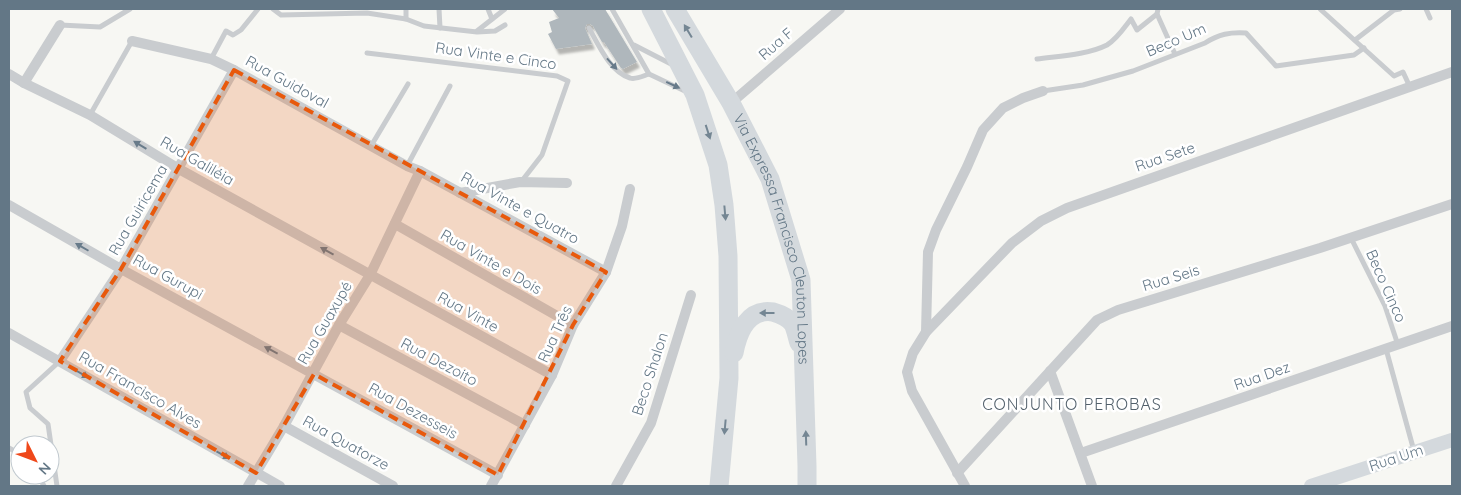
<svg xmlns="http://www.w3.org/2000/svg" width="1461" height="495" viewBox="0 0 1461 495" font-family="Quicksand,sans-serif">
	<defs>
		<filter id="shadow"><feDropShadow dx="3" dy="5.5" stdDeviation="1" flood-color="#0004"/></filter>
	</defs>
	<rect width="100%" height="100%" fill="#f7f7f3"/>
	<polygon fill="#afb7bc" filter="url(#shadow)" points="552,9 605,9 637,62 623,69 621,68 604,42 602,42 593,26 590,24 587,24 585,28 592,44 556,49 548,34 552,32 549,22 559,18"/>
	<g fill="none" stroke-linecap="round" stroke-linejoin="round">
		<g stroke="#c9cccf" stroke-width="5">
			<polyline points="273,9 281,15 367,13 406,19 424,26 477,32 495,31 505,25"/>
			<polyline points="406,9 406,19"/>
			<polyline points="439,9 440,28"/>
			<polyline points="488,9 492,19"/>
			<polyline points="612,9 649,74 687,92"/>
			<polyline points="1158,9 1157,14 1175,54"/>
			<polyline points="1320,9 1394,76 1403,72 1410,87"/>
			<polyline points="1426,9 1430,18"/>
			<polyline points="60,25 100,27 130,9"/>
			<path d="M589 28C598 44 610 72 630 78 636 80 643 76 649 74"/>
			<polyline points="477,31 505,9"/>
			<polyline points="1355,40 1394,10 1400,9"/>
			<polyline points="634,45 673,65"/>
			<polyline points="367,53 557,76 568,81 542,155 521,182"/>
			<polyline points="211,59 226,31 233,35 241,30 258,9"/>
			<path d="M1037 59C1059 56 1087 55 1107 45 1117 39 1124 28 1131 19L1137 30 1157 14"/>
			<path d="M1043 91 1083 85 1133 71 1205 43C1219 34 1230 32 1246 33L1276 66 1354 55 1364 48"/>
			<polyline points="90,115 132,41"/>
			<polyline points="371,146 408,84"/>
			<polyline points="407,166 450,86"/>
			<polyline points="1351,238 1385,306 1398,345"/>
			<polyline points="1386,349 1414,451"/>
			<polyline points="9,448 20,454"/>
			<polyline points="38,475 44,486"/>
			<polyline points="57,486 48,424 30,408 26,392 60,361"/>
		</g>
		<g stroke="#c9cccf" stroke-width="10">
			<polyline points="132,41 211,59 234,70 407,166 420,171 606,272"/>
			<polyline points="9,74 24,83 90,115 179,169 552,375"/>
			<polyline points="24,83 60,25"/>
			<polyline points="731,103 840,9"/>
			<polyline points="460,193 520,182 567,183"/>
			<polyline points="9,205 121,269 498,475"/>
			<polyline points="395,224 573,325"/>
			<polyline points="339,325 525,425"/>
			<polyline points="926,332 928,252 936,230 967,167 983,130 1003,108 1023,98 1043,91"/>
			<polyline points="9,333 280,486"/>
			<polyline points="60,361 121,269 234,70"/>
			<polyline points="1050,371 1092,486"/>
			<polyline points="284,426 393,486"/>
			<polyline points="1081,453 1452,326"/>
			<polyline points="957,473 1097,320 1118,310 1320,248 1452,204"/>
			<polyline points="248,486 284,426 339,325 370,275 420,171"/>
			<polyline points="491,486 552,375 573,325 606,272 622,226 630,189"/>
			<polyline points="616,486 651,423 691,295"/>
			<polyline points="965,486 912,391 907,372 913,353 926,332 1012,243 1041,221 1067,208 1452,72"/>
		</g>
		<polyline stroke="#d4d9dd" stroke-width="14" points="1311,486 1452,440"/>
		<g stroke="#d4d9dd" stroke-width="19">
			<polyline points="651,9 695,95 718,165 724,205 728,256 729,378 719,486"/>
			<path id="s1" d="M675 9 731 103 770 179 801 280 807 466V486"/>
			<path d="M734 353C738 332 748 308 773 312 780 314 789 318 793 324 796 329 797 338 799 343"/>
		</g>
	</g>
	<defs><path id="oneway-solid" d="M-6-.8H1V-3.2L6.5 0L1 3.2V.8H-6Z" transform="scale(1.25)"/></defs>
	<g fill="#748693">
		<use href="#oneway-solid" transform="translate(688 31) rotate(-121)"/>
		<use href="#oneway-solid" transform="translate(708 132) rotate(72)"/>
		<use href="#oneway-solid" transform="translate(725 213) rotate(85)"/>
		<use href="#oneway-solid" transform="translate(767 313) rotate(-180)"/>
		<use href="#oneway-solid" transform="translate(725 427) rotate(95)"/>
		<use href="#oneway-solid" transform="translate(806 438) rotate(-92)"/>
	</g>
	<g fill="#687b8a">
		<use href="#oneway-solid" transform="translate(612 64) rotate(48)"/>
		<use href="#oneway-solid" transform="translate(673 85) rotate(25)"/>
		<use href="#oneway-solid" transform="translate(140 145) rotate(-149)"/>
		<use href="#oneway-solid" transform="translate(82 247) rotate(-150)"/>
		<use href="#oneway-solid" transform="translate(327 251) rotate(-151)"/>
		<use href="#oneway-solid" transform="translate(271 350) rotate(-152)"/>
		<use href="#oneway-solid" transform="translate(82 374) rotate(30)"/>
		<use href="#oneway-solid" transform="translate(223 455) rotate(29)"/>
	</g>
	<path fill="#e8590c" fill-opacity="0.2" stroke="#e8590c" stroke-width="4" stroke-dasharray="10 6" stroke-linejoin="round" d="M234 70 606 272 573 325 498 475 314 374 256 473 60 361 121 269Z"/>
	<g text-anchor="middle" stroke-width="5" stroke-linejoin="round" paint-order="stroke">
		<g font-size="15" fill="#637786" stroke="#fff">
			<text transform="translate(1176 40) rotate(-23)" y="5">Beco Um</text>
			<text transform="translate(776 44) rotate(-41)" y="5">Rua F</text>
			<text transform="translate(496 56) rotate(8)" y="5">Rua Vinte e Cinco</text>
			<text transform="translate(287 82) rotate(29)" y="5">Rua Guidoval</text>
			<text transform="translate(1165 157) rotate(-19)" y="5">Rua Sete</text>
			<text transform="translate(197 161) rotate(30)" y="5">Rua Galiléia</text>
			<text transform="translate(520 208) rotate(29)" y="5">Rua Vinte e Quatro</text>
			<text transform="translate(138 210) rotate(-60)" y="5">Rua Guiricema</text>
			<text dy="5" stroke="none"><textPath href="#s1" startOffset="254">Via Expressa Francisco Cleuton Lopes</textPath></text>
			<text transform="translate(491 262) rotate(30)" y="5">Rua Vinte e Dois</text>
			<text transform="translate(168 277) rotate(29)" y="5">Rua Gurupi</text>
			<text transform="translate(1171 278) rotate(-17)" y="5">Rua Seis</text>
			<text transform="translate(1386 286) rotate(66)" y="5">Beco Cinco</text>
			<text transform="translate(468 312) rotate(29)" y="5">Rua Vinte</text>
			<text transform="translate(325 323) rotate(-60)" y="5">Rua Guaxupé</text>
			<text transform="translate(555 334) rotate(-65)" y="5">Rua Três</text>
			<text transform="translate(439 362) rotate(28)" y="5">Rua Dezoito</text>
			<text transform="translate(650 374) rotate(-72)" y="5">Beco Shalon</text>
			<text transform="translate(1262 376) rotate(-19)" y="5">Rua Dez</text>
			<text transform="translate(140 390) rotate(30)" y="5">Rua Francisco Alves</text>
			<text transform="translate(413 411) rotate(29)" y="5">Rua Dezesseis</text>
			<text transform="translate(346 443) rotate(29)" y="5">Rua Quatorze</text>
			<text transform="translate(1396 458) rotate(-18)" y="5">Rua Um</text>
		</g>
		<g font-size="16" letter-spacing="1" fill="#52606b" stroke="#fff">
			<text x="1072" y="410">CONJUNTO PEROBAS</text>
		</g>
	</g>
	<rect width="1461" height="495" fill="none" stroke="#637786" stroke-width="20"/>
	<g transform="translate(35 460) rotate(132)"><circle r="24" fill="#ffffff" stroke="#c1c9cf"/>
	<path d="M0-4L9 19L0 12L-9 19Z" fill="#ef481a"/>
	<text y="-8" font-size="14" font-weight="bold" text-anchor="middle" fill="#637786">N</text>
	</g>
</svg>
